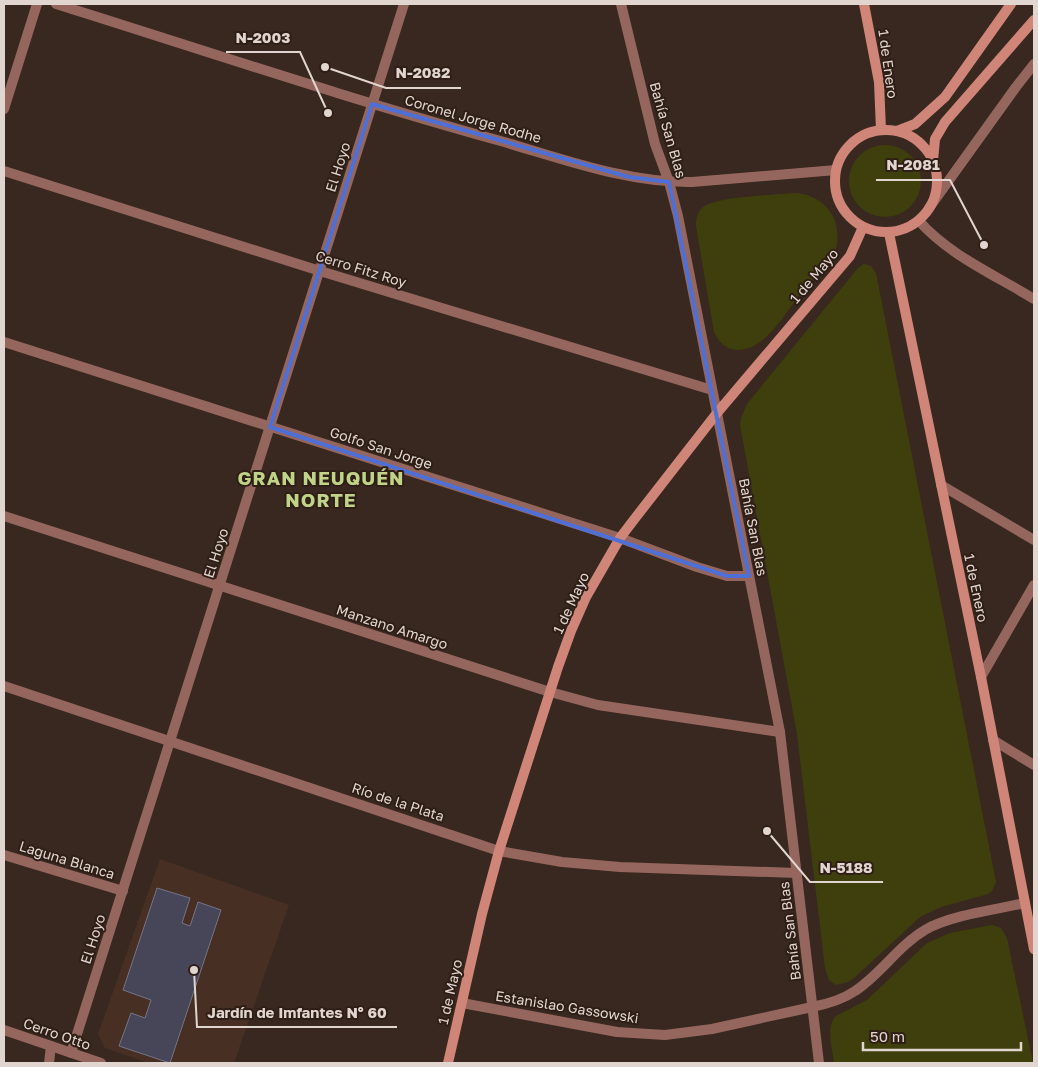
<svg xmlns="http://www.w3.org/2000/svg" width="1038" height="1067" viewBox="0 0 1038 1067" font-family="'Golos Text',sans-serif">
	<rect width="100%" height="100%" fill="#39281f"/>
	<polygon fill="#472f23" points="160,859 289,905 234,1063 148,1063 105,1048 98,1034"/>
	<g fill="#3f3f0d">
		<circle cx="885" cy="181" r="36"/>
		<path d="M795 193C825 195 843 219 836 249 825 266 811 281 798 297 783 316 764 351 737 350 725 349 719 342 714 332L696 226C696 219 697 213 702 208 714 196 776 195 795 193Z"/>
		<polygon points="864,264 871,266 876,273 996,882 992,891 988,894 941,907 920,917 854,978 848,982 836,985 829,980 825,968 797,734 740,425 741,418 747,404 858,268"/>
		<path d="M992 925 1001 928 1007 938 1033 1063H834C833 1050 825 1027 836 1016L867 1000 927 943 950 933Z"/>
	</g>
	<polygon fill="#464658" stroke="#747488" points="157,888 190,898 182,923 190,926 198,902 221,910 170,1063 119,1046 131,1013 145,1018 151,1000 123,990"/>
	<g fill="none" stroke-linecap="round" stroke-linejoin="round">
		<g stroke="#95665e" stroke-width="10">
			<polyline points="550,692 598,705 780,732"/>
			<polyline points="499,851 562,862 620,867 797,873"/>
			<polyline points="462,1003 617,1032 665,1035 712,1029 812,1007"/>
			<polyline points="49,1063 51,1046"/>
		</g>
		<g stroke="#95665e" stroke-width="10">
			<path d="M56 4C203 50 349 99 497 140 561 158 625 183 692 182L836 170"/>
			<polyline points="621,4 655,144 669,182 678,216 780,732 819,1063"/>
			<polyline points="4,109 37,4"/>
			<polyline points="4,171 320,271 712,390"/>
			<polyline points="929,208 1016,87 1034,64"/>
			<path d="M919 221C949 255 995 275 1034 299"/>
			<polyline points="4,342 620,538 697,567 727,576 749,576"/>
			<polyline points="941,485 1034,540"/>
			<polyline points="4,516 550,692"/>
			<polyline points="981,677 1034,585"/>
			<polyline points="4,686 499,851"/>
			<polyline points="993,740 1034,765"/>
			<polyline points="4,855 123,891"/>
			<path d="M812 1007C827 1004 842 1000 855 991 881 974 898 946 925 930 948 916 997 909 1025 903"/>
			<polyline points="4,1030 101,1063"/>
			<polyline points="71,1053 404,4"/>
		</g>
		<g stroke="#cf8578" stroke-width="10">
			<polyline points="864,4 879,82 881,130"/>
			<circle cx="886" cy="181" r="51"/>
			<polyline points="897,131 915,124 945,97 1011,4"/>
			<polyline points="933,161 935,139 945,122 1034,20"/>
			<polyline points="889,233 981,677 1034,949"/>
			<polyline points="448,1063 482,914 499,851 558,667 571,631 586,597 620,538 636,517 717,413 850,256 863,227"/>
		</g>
	</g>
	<path fill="none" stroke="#4e70d6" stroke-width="4" stroke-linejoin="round" d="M372 104 629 177 669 182 749 576H727L270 427Z"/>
	<g text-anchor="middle" stroke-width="4" stroke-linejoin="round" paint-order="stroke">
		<g font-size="14" fill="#e1d5cf" stroke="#2e1e15">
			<text transform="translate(888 64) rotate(82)" y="5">1 de Enero</text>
			<text transform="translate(473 119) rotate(16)" y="5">Coronel Jorge Rodhe</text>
			<text transform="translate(668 130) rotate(74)" y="5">Bahía San Blas</text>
			<text transform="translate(338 167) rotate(-72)" y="5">El Hoyo</text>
			<text transform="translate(361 269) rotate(17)" y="5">Cerro Fitz Roy</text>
			<text transform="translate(814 276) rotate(-50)" y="5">1 de Mayo</text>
			<text transform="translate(381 448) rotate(18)" y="5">Golfo San Jorge</text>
			<text transform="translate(753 527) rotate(79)" y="5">Bahía San Blas</text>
			<text transform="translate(216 553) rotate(-72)" y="5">El Hoyo</text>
			<text transform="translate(976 588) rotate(78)" y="5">1 de Enero</text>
			<text transform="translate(571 603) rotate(-65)" y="5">1 de Mayo</text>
			<text transform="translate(392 627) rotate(18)" y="5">Manzano Amargo</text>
			<text transform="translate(398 802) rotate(18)" y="5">Río de la Plata</text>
			<text transform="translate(67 860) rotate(17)" y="5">Laguna Blanca</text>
			<text transform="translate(790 931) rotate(-97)" y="5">Bahía San Blas</text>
			<text transform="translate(93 939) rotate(-72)" y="5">El Hoyo</text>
			<text transform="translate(450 992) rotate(-77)" y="5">1 de Mayo</text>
			<text transform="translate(567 1007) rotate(9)" y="5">Estanislao Gassowski</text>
			<text transform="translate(57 1034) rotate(19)" y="5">Cerro Otto</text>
		</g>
		<g font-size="19" font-weight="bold" letter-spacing="1" fill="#c0d389" stroke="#2e1e15">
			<text x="321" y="485">GRAN NEUQUÉN<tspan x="321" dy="22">NORTE</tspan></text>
		</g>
	</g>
	<path fill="none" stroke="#e1d5cf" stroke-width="2" d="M328 113L300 52H226M325 67L386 88H461M984 245L950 180H876M767 831L810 882H883M194 970L197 1027H397"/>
	<g fill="#e1d5cf" stroke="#2e1e15" stroke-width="2">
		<circle cx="328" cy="113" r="5"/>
		<circle cx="325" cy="67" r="5"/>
		<circle cx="984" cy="245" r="5"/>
		<circle cx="767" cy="831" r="5"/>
		<circle cx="194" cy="970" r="5"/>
	</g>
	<g font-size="15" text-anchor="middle" font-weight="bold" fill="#e1d5cf" stroke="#2e1e15" stroke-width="4" stroke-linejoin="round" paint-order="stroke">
		<text x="263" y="43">N-2003</text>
		<text x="423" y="78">N-2082</text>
		<text x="913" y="170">N-2081</text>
		<text x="846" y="873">N-5188</text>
		<text x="297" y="1018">Jardín de Imfantes N° 60</text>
	</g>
	<rect width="1038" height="1067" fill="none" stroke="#e1d5cf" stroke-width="10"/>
	<path d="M863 1042v8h158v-8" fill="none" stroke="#e1d5cf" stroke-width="2.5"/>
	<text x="870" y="1042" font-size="15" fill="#e1d5cf" stroke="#2e1e15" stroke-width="4" paint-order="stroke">50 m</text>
</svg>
